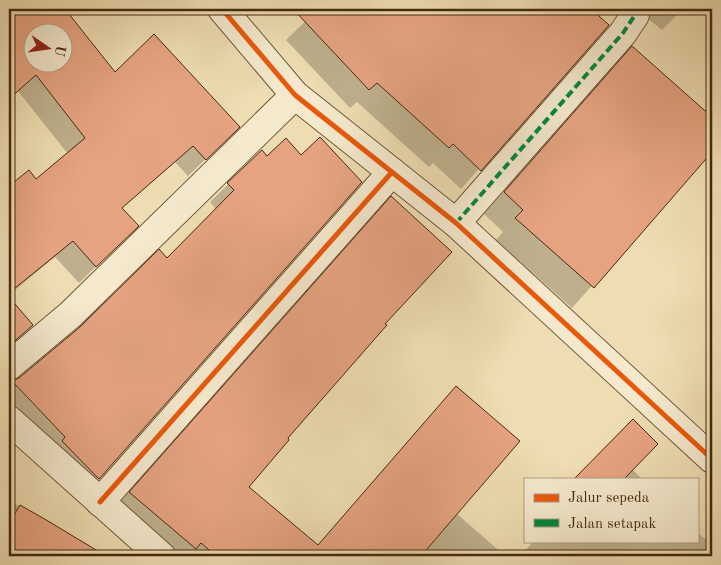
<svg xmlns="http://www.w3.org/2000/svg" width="721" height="565" viewBox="0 0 721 565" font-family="'Old Standard TT',serif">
	<rect width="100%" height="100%" fill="#eeddb2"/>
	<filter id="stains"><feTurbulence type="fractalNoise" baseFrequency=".004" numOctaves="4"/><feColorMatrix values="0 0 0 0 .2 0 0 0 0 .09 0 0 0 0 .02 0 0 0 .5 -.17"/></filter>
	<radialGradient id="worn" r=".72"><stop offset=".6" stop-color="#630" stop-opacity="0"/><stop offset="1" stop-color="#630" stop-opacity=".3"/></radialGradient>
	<g fill="#0003" fill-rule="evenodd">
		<path d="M9 9H62L115 74 239 127 188 176 175 162 121 209 137 226 79 283 55 257 9 295V188L29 172 36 181 68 154 18 91 9 100ZM32 32H62V62H32Z"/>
		<polygon points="318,9 589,9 607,25 461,189 433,163 429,167 357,102 350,108 286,40"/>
		<polygon points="636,9 683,9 662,30"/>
		<polygon points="632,48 704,111 712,100 712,151 572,308 496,240 503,232 484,214"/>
		<polygon points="262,151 267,158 301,157 98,478 80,496 9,416 9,386 167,259 216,209 210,202"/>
		<polygon points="373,217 383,324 247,487 317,546 456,387 456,513 505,556 164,556 111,512"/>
		<polygon points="9,299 32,325 9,347"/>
		<polygon points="632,469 642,479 576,479"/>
		<polygon points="9,500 96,552 93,556 9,556"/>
		<polygon points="697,532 712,545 712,556 520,556 534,541 697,541"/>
	</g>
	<g fill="#e6a382" stroke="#47290f" fill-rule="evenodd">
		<path d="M9 9H65L115 72 154 34 240 127 206 160 193 146 122 208 139 226 96 267 73 241 9 293V186L29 170 36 179 85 138 36 75 9 99V56L12 53 9 47ZM32 32H62V62H32Z"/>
		<polygon points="293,9 591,9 609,25 481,171 453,144 449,148 377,83 369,90"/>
		<polygon points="632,46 712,117 712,152 594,288 515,218 523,210 504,192"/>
		<polygon points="320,137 362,182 99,479 62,441 65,437 12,381 19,378 80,327 159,249 167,258 234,190 227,183 262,150 267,156 286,138 301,155"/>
		<polygon points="391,196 452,252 385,324 387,325 288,438 289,440 249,487 318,545 456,386 520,441 421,556 216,556 201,543 196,549 129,492"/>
		<polygon points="9,297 33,325 9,346"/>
		<polygon points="633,419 658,444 624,479 574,479"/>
		<polygon points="20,505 48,521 106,556 9,556 9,523"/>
	</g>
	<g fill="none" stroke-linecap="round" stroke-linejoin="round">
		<defs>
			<g id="minor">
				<polyline points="222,9 295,95 456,223 712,459"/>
				<polyline points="456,223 623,33 635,15 635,9"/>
				<polyline points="9,366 70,315 295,95"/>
				<polyline points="9,420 161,556"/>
				<polyline points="100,502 392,172"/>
			</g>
		</defs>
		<use href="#minor" stroke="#715638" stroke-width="30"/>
		<use href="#minor" stroke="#f4e9cd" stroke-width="28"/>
		<polyline stroke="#00873e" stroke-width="4" stroke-dasharray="8 4" stroke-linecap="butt" points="456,223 623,33 635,15 635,9"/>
		<defs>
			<g id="cycleway">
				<polyline points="222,9 295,95 456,223 712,459"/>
				<polyline points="100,502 392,172"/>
			</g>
		</defs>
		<use href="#cycleway" stroke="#f4e9cd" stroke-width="8"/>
		<use href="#cycleway" stroke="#e8590c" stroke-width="5"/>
	</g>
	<rect width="721" height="565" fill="none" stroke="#eeddb2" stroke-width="30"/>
	<rect x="10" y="10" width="701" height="545" fill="none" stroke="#47290f" stroke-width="2.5"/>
	<rect x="15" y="15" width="691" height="535" fill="none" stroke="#47290f"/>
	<rect x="524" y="478" width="175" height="65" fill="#f4e9cd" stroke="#af9c81"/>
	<rect x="534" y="494" width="25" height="8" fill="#e8590c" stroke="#af9c81"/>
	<text x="568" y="502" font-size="15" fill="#47290f">Jalur sepeda</text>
	<rect x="534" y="519" width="25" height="8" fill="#00873e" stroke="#af9c81"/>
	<text x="568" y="528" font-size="15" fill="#47290f">Jalan setapak</text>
	<g transform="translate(48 48) rotate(103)"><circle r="24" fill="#f4e9cd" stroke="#af9c81"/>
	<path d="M0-4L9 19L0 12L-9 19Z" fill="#8f2418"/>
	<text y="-8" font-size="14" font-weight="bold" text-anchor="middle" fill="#47290f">U</text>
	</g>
	<rect width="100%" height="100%" filter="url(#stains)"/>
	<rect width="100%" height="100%" fill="url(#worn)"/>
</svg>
